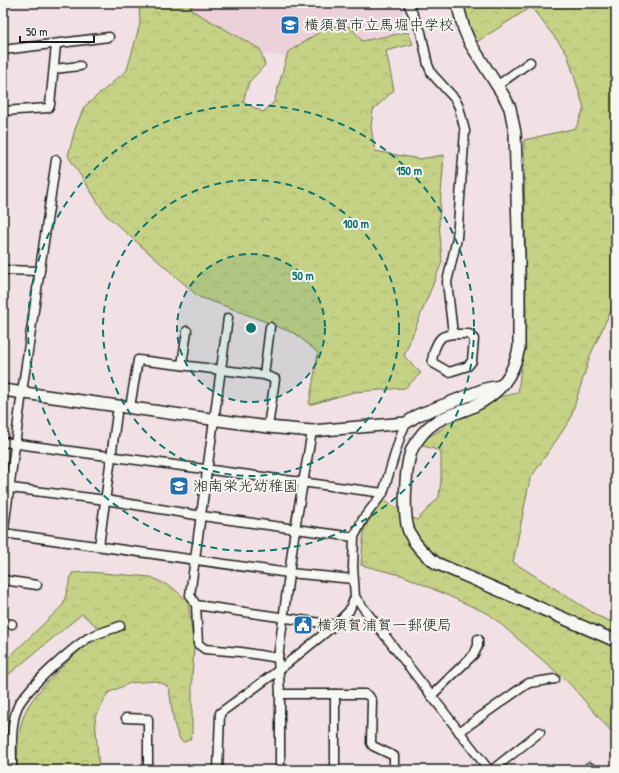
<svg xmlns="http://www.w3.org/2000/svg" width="619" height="773" viewBox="0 0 619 773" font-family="'Patrick Hand','Klee One',sans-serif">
	<defs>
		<pattern id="forest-crowns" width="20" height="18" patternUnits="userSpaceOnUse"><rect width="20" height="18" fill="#c5d185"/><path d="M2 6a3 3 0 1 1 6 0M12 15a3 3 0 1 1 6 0" fill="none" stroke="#a9b372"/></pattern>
	</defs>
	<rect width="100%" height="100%" fill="#f1e0e4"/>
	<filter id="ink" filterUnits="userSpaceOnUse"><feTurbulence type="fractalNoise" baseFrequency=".025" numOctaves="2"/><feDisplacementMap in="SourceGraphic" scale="8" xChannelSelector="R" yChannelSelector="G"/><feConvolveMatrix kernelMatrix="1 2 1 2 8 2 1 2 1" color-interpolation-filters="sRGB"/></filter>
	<g filter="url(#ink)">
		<polygon fill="#edd1da" points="173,3 404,3 405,6 391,50 330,43 301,58 189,46"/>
		<g fill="url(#forest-crowns)" stroke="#707650">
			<polygon points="139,3 193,3 191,10 260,49 265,65 249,82 243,102 263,112 274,102 288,52 329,26 351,27 362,41 408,32 413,44 386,51 394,90 373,110 371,127 375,151 419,159 444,155 439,221 442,262 404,356 421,373 405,388 354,392 309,405 318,353 296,334 228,307 199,297 106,215 68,156 75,129 84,107 127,70 140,24"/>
			<polygon points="463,3 611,3 616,7 616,299 590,356 570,420 530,479 513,562 598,616 616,624 616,737 569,683 489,614 404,576 361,565 364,529 382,499 417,520 439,497 441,480 441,451 416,444 442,429 457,407 518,393 526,322 524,140 576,128 584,108 567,53 531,7 475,43"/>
			<path d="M89 572 151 577 173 588 188 601 194 649 192 676V734L190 739 185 742 181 741C172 726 172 706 169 688L164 684 155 681 130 683 108 693 95 717 99 770H17C17 753 18 731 24 715 33 690 74 657 93 637L96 626 82 614 8 675 3 677V663L63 605 72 573Z"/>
		</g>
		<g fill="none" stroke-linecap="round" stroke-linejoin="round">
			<defs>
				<g id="street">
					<polyline points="408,3 421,32 428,65 432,74 455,99 459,107 465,131 457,238 447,282 453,334"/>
					<polyline points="3,50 109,37"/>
					<polyline points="54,69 80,66"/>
					<polyline points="498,85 530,62"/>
					<polyline points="3,111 48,108 50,105 56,45"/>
					<polyline points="3,270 40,271"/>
					<polyline points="228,318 190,595 196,605 335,625"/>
					<path d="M453 334H469L474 339 472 361 468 366 449 372 433 363C431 357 436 343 441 338 444 335 449 335 453 334Z"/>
					<polyline points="182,365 187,331"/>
					<polyline points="264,375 270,327"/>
					<polyline points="130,407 138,360 264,375 275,379 268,427"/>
					<polyline points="3,442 383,493"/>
					<polyline points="3,487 106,500 202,516 354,537"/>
					<polyline points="3,533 289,573 353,579"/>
					<polyline points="3,536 22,392 56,160"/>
					<polyline points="99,546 118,406"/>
					<polyline points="3,580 37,585"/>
					<polyline points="355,597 489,770"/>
					<polyline points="196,605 198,644 205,649 241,652 278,658"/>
					<polyline points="3,623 12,624"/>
					<polyline points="280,694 335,694 335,770"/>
					<polyline points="335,694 365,694 369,696 372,701 371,743 373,746 394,756 394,770"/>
					<polyline points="431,696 474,654 478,646 478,639"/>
					<polyline points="126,718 148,719 148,770"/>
					<polyline points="459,732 524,686 529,683 555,679"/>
					<polyline points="589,767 594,770"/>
					<path d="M12 770C12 751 10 724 18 706 28 687 70 650 88 638 98 633 110 630 120 626"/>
					<polyline points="218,770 220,713 279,670 335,625 349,611 355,597 353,567 354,537 363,519 383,493 401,434 406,423"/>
					<polyline points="280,770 280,694 278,658 295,529 312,431"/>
					<polyline points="492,770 540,732"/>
				</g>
				<g id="secondary">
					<path d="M457 3 464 29 470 43 505 98 510 108 515 133 519 259V348C513 377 499 394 472 407 459 413 444 415 433 424 425 429 418 439 413 447 405 463 402 518 410 534 416 546 425 555 436 563L616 641"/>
					<polyline points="3,390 268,427 312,431 406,423 418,415 485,389 500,386"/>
				</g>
			</defs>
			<use href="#street" stroke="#1c1c1c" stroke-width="11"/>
			<use href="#secondary" stroke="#1c1c1c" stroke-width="14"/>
			<use href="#street" stroke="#f6f6f2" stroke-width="8"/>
			<use href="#secondary" stroke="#f6f6f2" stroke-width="11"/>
		</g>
	</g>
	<circle cx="251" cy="328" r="74" fill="#0f766e" fill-opacity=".12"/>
	<g fill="none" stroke="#0f766e" stroke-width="2" stroke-dasharray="7 5">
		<circle cx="251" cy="328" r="74"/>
		<circle cx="251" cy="328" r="148"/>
		<circle cx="251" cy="328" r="223"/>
	</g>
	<defs>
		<symbol id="school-square" viewBox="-11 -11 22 22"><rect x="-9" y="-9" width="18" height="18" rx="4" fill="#1f6fb2" stroke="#f6f6f2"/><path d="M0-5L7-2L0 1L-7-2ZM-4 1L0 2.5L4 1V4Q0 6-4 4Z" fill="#fff"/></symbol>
		<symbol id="civic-square" viewBox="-11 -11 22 22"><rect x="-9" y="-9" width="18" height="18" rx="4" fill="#1f6fb2" stroke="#f6f6f2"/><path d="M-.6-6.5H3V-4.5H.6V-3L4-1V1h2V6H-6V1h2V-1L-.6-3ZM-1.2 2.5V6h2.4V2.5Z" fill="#fff"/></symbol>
	</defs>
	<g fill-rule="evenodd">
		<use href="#school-square" x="279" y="14" width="22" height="22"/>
		<use href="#school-square" x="168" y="475" width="22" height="22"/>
		<use href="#civic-square" x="292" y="614" width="22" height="22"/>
	</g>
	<g text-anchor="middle" stroke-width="4" stroke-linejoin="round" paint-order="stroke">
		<g font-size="15" fill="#1c1c1c" stroke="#f6f6f2" text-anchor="start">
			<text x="304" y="30">横須賀市立馬堀中学校</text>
			<text x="193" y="491">湘南栄光幼稚園</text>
			<text x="317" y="630">横須賀浦賀一郵便局</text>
		</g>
	</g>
	<circle cx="251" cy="328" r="6" fill="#0f766e" stroke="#f6f6f2" stroke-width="2"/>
	<g font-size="12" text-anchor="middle" font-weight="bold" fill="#0f766e" stroke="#f6f6f2" stroke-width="4" stroke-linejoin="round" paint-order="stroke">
		<text x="409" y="175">150 m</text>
		<text x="356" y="228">100 m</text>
		<text x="303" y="280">50 m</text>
	</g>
	<rect width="619" height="773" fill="none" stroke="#f6f6f2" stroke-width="16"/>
	<rect x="8" y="8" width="603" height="757" fill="none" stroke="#1c1c1c" stroke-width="1.5" filter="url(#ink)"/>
	<path d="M20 36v6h74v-6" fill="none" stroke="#1c1c1c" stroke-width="2"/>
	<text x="26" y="36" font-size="12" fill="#1c1c1c" stroke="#f6f6f2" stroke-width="3" paint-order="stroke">50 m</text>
</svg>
